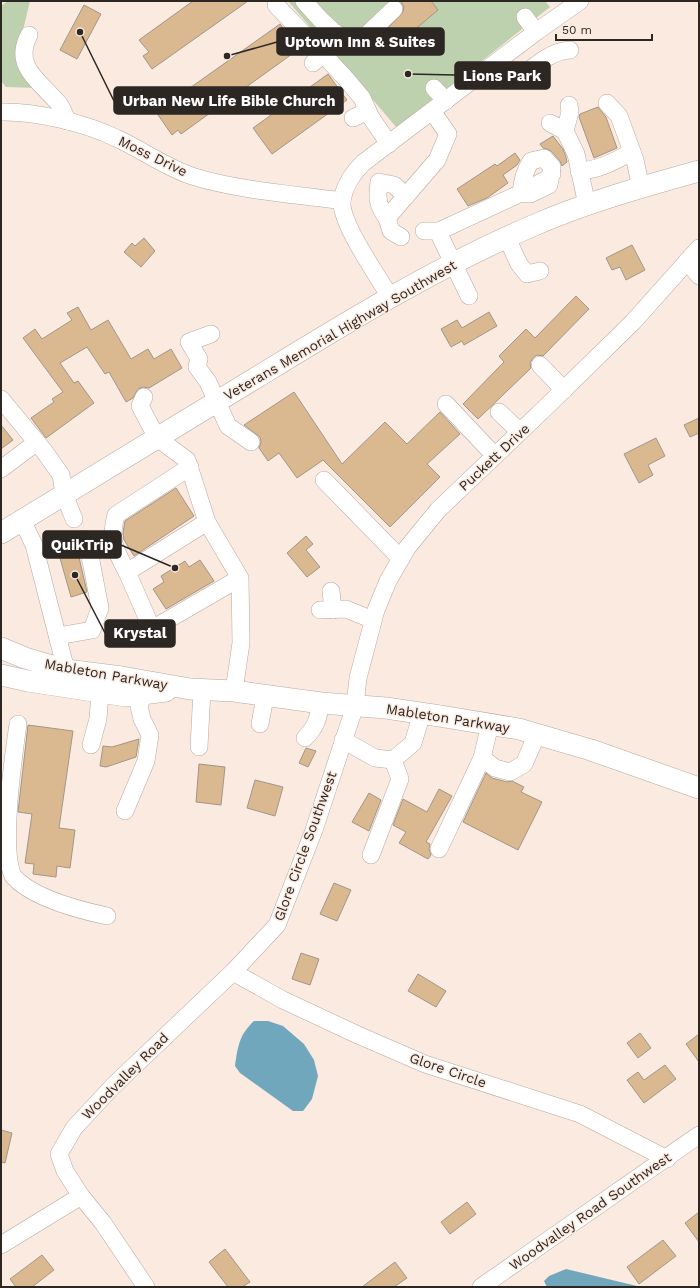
<svg xmlns="http://www.w3.org/2000/svg" width="700" height="1288" viewBox="0 0 700 1288" font-family="'Work Sans',sans-serif">
	<rect width="100%" height="100%" fill="#fbeae0"/>
	<g fill="#bed1ae">
		<polygon points="8,1 30,1 20,43 37,88 6,87 1,81 1,6"/>
		<polygon points="288,1 545,1 550,7 397,128"/>
	</g>
	<g fill="#71a7bd">
		<path d="M254 1021H268L283 1026 304 1044 314 1060 318 1076 312 1099 303 1111H293L240 1073 235 1066C238 1046 239 1035 254 1021Z"/>
		<polygon points="566,1269 637,1286 642,1287 547,1287 544,1281 549,1276"/>
	</g>
	<g fill="#dab991" stroke="#a19689">
		<polygon points="193,1 248,1 152,69 143,56 149,52 139,40"/>
		<polygon points="400,1 431,1 438,10 399,43 387,29 403,12 404,6"/>
		<polygon points="84,5 101,14 77,59 60,50"/>
		<polygon points="280,24 299,49 181,134 178,130 172,135 156,112"/>
		<polygon points="328,74 347,100 272,154 253,128"/>
		<polygon points="598,107 606,117 617,148 594,158 579,117 580,114"/>
		<polygon points="553,136 563,149 566,157 567,162 562,166 560,161 551,151 547,149 543,148 540,144"/>
		<polygon points="515,153 520,160 517,165 503,175 508,183 487,198 468,206 457,189 495,164 497,166"/>
		<polygon points="144,238 155,251 141,267 124,252 132,243 135,246"/>
		<polygon points="632,245 645,270 626,280 620,267 612,270 606,258"/>
		<polygon points="576,296 589,309 543,356 537,355 533,358 530,363 531,368 478,419 463,404 504,362 499,356 526,329 535,338"/>
		<polygon points="78,307 91,330 108,320 131,359 148,349 154,359 171,349 182,368 149,388 143,387 138,389 133,398 126,402 109,372 105,374 87,347 60,363 74,383 78,381 94,403 46,438 31,418 54,402 52,399 63,392 23,338 35,329 42,339 72,320 67,313"/>
		<polygon points="489,312 497,326 464,345 462,341 451,347 441,329 457,320 462,328"/>
		<polygon points="294,392 342,464 385,422 407,444 440,412 460,434 427,464 440,477 390,527 323,460 297,478 279,453 268,461 259,448 261,442 260,437 244,425"/>
		<polygon points="699,418 699,433 690,437 684,425"/>
		<polygon points="1,425 13,440 1,449"/>
		<polygon points="656,438 665,456 648,465 653,475 639,483 624,454"/>
		<polygon points="176,488 194,516 134,556 124,540 123,533 125,521"/>
		<polygon points="306,536 313,544 306,550 320,567 307,577 287,553"/>
		<polygon points="78,553 87,592 71,597 60,558"/>
		<polygon points="200,560 214,581 166,609 153,589 164,582 161,576 185,561 189,567"/>
		<polygon points="28,725 73,731 59,828 75,830 70,868 57,866 56,877 33,874 34,864 25,863 32,814 18,812"/>
		<polygon points="139,739 136,757 106,767 100,766 103,746 112,747"/>
		<polygon points="306,748 316,751 308,767 299,763"/>
		<polygon points="199,764 225,767 221,805 196,802"/>
		<polygon points="486,773 492,778 507,782 512,781 524,787 521,792 542,802 518,850 463,822"/>
		<polygon points="255,780 283,787 275,816 247,808"/>
		<polygon points="439,789 452,796 426,842 430,844 429,849 431,855 428,859 399,843 406,832 393,825 403,799 427,812"/>
		<polygon points="369,793 381,800 369,831 352,822"/>
		<polygon points="334,883 351,890 337,921 320,914"/>
		<polygon points="301,953 319,959 310,985 292,979"/>
		<polygon points="418,974 446,991 436,1007 408,991"/>
		<polygon points="640,1033 651,1048 638,1058 627,1043"/>
		<polygon points="699,1034 699,1062 686,1044"/>
		<polygon points="665,1065 676,1079 644,1103 627,1080 638,1072 644,1080"/>
		<polygon points="1,1130 12,1133 5,1163 1,1162"/>
		<polygon points="467,1202 476,1214 450,1234 441,1222"/>
		<polygon points="699,1212 699,1242 685,1223"/>
		<polygon points="663,1240 676,1256 639,1284 627,1267"/>
		<polygon points="225,1249 250,1282 242,1287 228,1287 209,1262"/>
		<polygon points="42,1255 54,1270 32,1287 16,1287 10,1279"/>
		<polygon points="395,1262 407,1278 394,1287 362,1287"/>
	</g>
	<g fill="none" stroke-linecap="round" stroke-linejoin="round">
		<defs>
			<g id="minor">
				<polyline points="304,1 320,19 334,32 356,45 394,9"/>
				<polyline points="276,5 323,54 313,63"/>
				<polyline points="525,17 536,32"/>
				<path d="M29 35C12 67 41 82 59 104 63 109 65 116 67 121"/>
				<polyline points="323,54 347,80 362,98 370,116 389,144"/>
				<path d="M521 77C536 65 551 51 570 50"/>
				<polyline points="434,88 446,101"/>
				<polyline points="607,103 619,116 635,160 641,188"/>
				<path d="M1 112C35 111 85 123 116 138 143 150 166 168 195 177 242 191 293 194 342 201"/>
				<polyline points="353,118 368,111"/>
				<polyline points="550,123 565,131 576,154 587,205"/>
				<polyline points="565,131 570,112 569,105"/>
				<path d="M544 158 552 167 549 185 530 194 521 193C522 181 524 172 531 161Z"/>
				<path d="M579 171C599 170 615 161 632 152"/>
				<path d="M387 218C377 205 377 198 379 182L394 185 406 196"/>
				<polyline points="424,231 439,231 521,193 547,179 552,174"/>
				<polyline points="439,231 441,238 469,296"/>
				<polyline points="401,237 391,231 387,218 437,160 448,134 432,111"/>
				<polyline points="507,238 519,264 527,274 540,271"/>
				<polyline points="687,261 699,276"/>
				<path d="M390 297C378 276 340 223 342 201 344 186 353 173 363 163L536 32 580 1"/>
				<polyline points="211,334 189,342 199,359 197,367 208,382 228,426 251,442"/>
				<polyline points="540,365 564,390"/>
				<polyline points="144,397 140,406 157,438 187,460 207,522"/>
				<polyline points="1,399 44,451 61,475 64,494 74,519"/>
				<polyline points="446,404 495,456"/>
				<polyline points="499,412 520,432"/>
				<polyline points="1,469 37,442"/>
				<polyline points="324,480 401,559"/>
				<polyline points="22,520 34,545 66,670"/>
				<path d="M127 572C115 549 109 542 116 515L190 467"/>
				<polyline points="331,591 333,610"/>
				<polyline points="320,610 346,609 373,620"/>
				<polyline points="58,636 92,630 100,608 91,561 84,539"/>
				<polyline points="234,691 241,643 240,578 207,522 127,572 152,629 240,578"/>
				<path d="M18 724C13 759 0 847 13 876 32 898 79 910 107 916"/>
				<polyline points="260,724 265,697"/>
				<polyline points="490,724 482,758 495,768 510,772 524,764 537,734"/>
				<path d="M305 738C316 727 318 719 321 703"/>
				<polyline points="343,740 375,758 393,760 413,743 422,713"/>
				<polyline points="91,745 98,719 100,693"/>
				<polyline points="199,747 202,690"/>
				<polyline points="125,811 146,761 150,735 142,719 139,706 143,694"/>
				<polyline points="439,849 482,758"/>
				<polyline points="371,855 400,779 393,760"/>
				<polyline points="233,972 283,1000 358,1035 425,1064 580,1114 667,1159"/>
				<polyline points="1,1245 81,1196"/>
				<polyline points="146,1287 103,1223 81,1196 65,1171 59,1154 74,1128 113,1086 233,972 277,925 314,830 355,706 358,678 376,610 388,581 407,548 438,510 544,409 633,322 699,248"/>
				<polyline points="481,1287 699,1135"/>
			</g>
			<g id="major">
				<path d="M1 533C87 480 173 428 259 376 347 322 435 268 530 227 584 203 642 187 699 171"/>
				<polyline points="1,648 25,658 66,670 122,677 190,689 234,691 321,703 386,708 440,716 519,729 591,750 699,788"/>
				<polyline points="1,675 28,681 126,696 166,691"/>
			</g>
		</defs>
		<use href="#minor" stroke="#b8a89f" stroke-width="18"/>
		<use href="#major" stroke="#b8a89f" stroke-width="22"/>
		<use href="#minor" stroke="#fff" stroke-width="17"/>
		<use href="#major" stroke="#fff" stroke-width="21"/>
	</g>
	<g text-anchor="middle" stroke-width="3" stroke-linejoin="round" paint-order="stroke">
		<g font-size="14" fill="#2d2723" stroke="#fbeae0">
			<text transform="translate(153 156) rotate(26)" y="5">Moss Drive</text>
			<text transform="translate(340 330) rotate(-30)" y="5">Veterans Memorial Highway Southwest</text>
			<text transform="translate(494 457) rotate(-43)" y="5">Puckett Drive</text>
			<text transform="translate(106 674) rotate(10)" y="5">Mableton Parkway</text>
			<text transform="translate(448 718) rotate(9)" y="5">Mableton Parkway</text>
			<text transform="translate(305 846) rotate(-70)" y="5">Glore Circle Southwest</text>
			<text transform="translate(448 1070) rotate(19)" y="5">Glore Circle</text>
			<text transform="translate(125 1076) rotate(-45)" y="5">Woodvalley Road</text>
			<text transform="translate(590 1211) rotate(-35)" y="5">Woodvalley Road Southwest</text>
		</g>
	</g>
	<path fill="none" stroke="#2d2723" stroke-width="1.5" d="M227 56L277 42M408 74L455 75M80 32L114 101M175 568L121 545M75 575L105 633"/>
	<g fill="#2d2723" stroke="#fbeae0" stroke-width="1.5">
		<circle cx="227" cy="56" r="4"/>
		<circle cx="408" cy="74" r="4"/>
		<circle cx="80" cy="32" r="4"/>
		<circle cx="175" cy="568" r="4"/>
		<circle cx="75" cy="575" r="4"/>
	</g>
	<g fill="#2d2723" stroke="#2d2723" stroke-width="1.5">
		<rect x="277" y="28" width="167" height="27" rx="4"/>
		<rect x="455" y="62" width="95" height="27" rx="4"/>
		<rect x="114" y="87" width="229" height="27" rx="4"/>
		<rect x="43" y="531" width="78" height="27" rx="4"/>
		<rect x="105" y="620" width="70" height="27" rx="4"/>
	</g>
	<g font-size="15" text-anchor="middle" font-weight="bold" fill="#fff">
		<text x="360" y="47">Uptown Inn &amp; Suites</text>
		<text x="502" y="81">Lions Park</text>
		<text x="229" y="106">Urban New Life Bible Church</text>
		<text x="82" y="550">QuikTrip</text>
		<text x="140" y="638">Krystal</text>
	</g>
	<rect width="700" height="1288" fill="none" stroke="#2d2723" stroke-width="4"/>
	<path d="M556 34v6h96v-6" fill="none" stroke="#2d2723" stroke-width="2"/>
	<text x="562" y="34" font-size="12" fill="#2d2723" stroke="#fbeae0" stroke-width="3" paint-order="stroke">50 m</text>
</svg>
